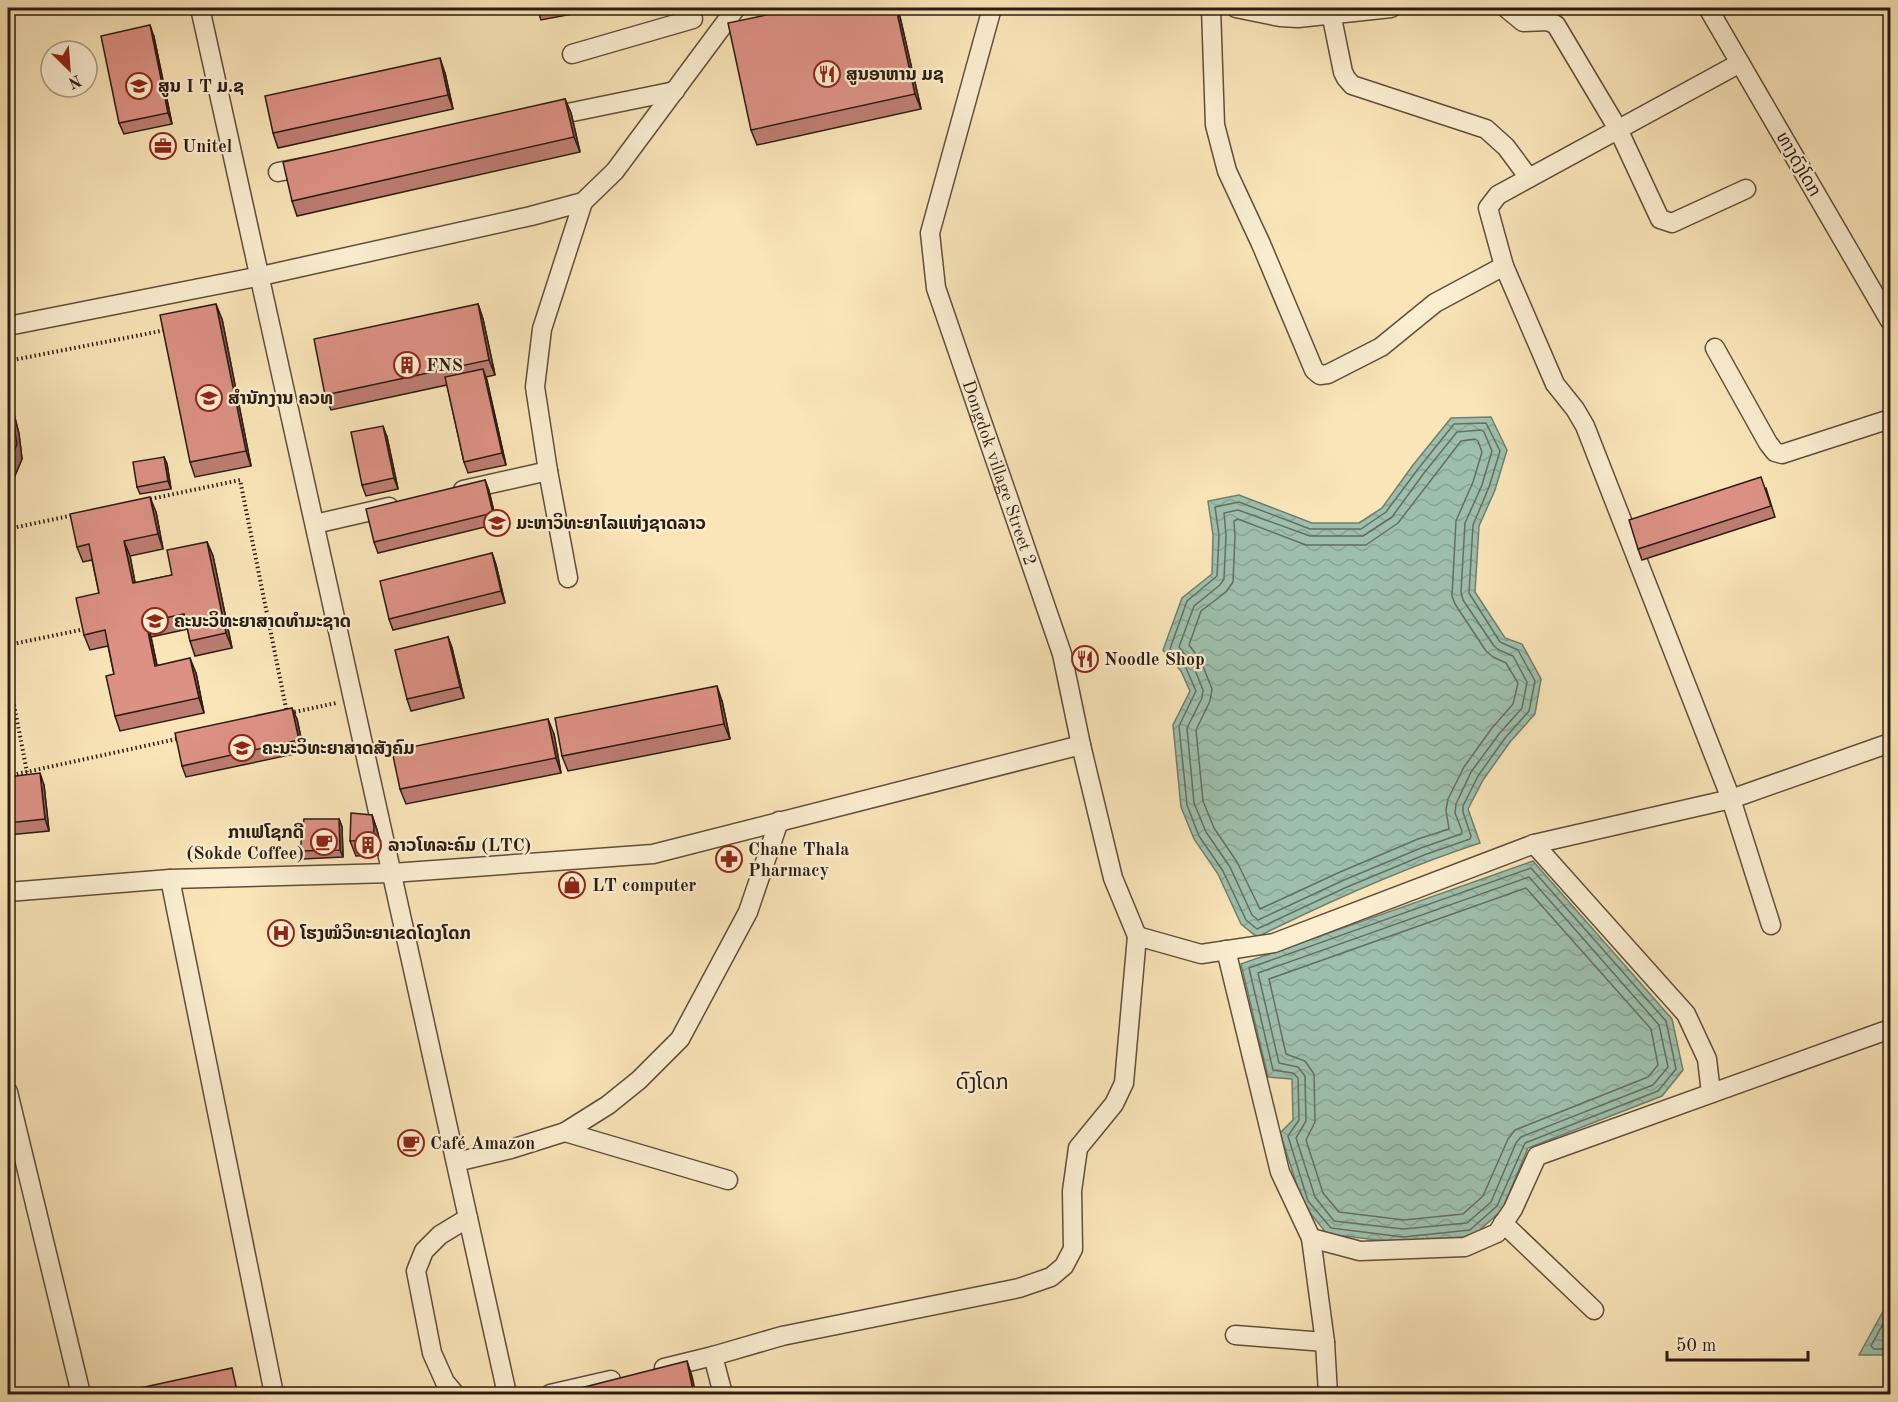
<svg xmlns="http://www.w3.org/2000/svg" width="1898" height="1402" viewBox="0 0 1898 1402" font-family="'Old Standard TT','Noto Sans Lao',serif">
	<defs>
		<pattern id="water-waves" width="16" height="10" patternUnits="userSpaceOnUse" patternTransform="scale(1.5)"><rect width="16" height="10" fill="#9ebfac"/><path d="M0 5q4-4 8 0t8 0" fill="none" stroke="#88a493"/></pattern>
	</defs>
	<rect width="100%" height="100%" fill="#f9e5b8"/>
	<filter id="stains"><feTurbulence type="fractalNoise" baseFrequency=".00333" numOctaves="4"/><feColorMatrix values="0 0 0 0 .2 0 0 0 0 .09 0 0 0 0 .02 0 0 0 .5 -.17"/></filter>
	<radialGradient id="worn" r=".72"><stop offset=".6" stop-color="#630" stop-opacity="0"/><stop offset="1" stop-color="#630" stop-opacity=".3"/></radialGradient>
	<g fill="url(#water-waves)" stroke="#707e6f" stroke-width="1.5">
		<path d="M1491 417 1507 450 1495 490 1479 526 1475 592 1505 638 1522 644 1541 679 1535 714 1510 742 1483 780 1468 809 1480 843C1403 868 1330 901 1257 937L1241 924 1218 874 1194 839 1181 807 1173 725 1190 691 1181 671 1163 650 1182 598 1212 574 1213 535 1208 501 1239 495 1312 523H1359L1382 508 1413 465 1451 418Z"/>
		<polygon points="1533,861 1672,1019 1683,1070 1662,1096 1528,1148 1502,1210 1473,1236 1403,1243 1327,1234 1303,1204 1280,1133 1293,1120 1292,1079 1268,1077 1241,964"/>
		<polygon points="1890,1299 1890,1355 1859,1355"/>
	</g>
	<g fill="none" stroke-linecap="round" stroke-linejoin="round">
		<g stroke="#656e60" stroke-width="1.5">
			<polygon points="1486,423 1500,451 1489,487 1473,525 1469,593 1500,642 1518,650 1535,681 1529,711 1505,738 1478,776 1463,806 1463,812 1471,836 1470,839 1424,855 1347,887 1257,929 1246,920 1223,871 1199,836 1187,805 1179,726 1196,691 1186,668 1170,649 1187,601 1217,576 1219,535 1215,507 1239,502 1310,529 1361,529 1386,512 1418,469 1454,424"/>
			<polygon points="1481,430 1484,432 1492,451 1482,485 1465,523 1461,592 1463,600 1494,646 1499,650 1513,656 1527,682 1522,708 1499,734 1471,772 1456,804 1455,813 1462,831 1461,834 1421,848 1344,880 1258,920 1252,915 1230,867 1206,832 1194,803 1187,728 1202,698 1203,690 1193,665 1179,647 1194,606 1220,585 1224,579 1226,535 1224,513 1238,510 1310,536 1363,536 1392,517 1424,473 1457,432"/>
			<polygon points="1475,439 1478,441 1482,452 1473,482 1456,521 1452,596 1455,604 1486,651 1493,657 1506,663 1518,683 1513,704 1492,728 1464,767 1448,799 1446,810 1449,829 1418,839 1340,872 1260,909 1237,862 1214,828 1203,801 1196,730 1210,701 1212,689 1201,661 1189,645 1201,611 1226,592 1233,582 1235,536 1234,521 1238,519 1306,545 1366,545 1398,523 1461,441"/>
			<polygon points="1531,868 1666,1021 1676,1069 1658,1091 1525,1143 1497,1206 1470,1230 1403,1237 1331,1228 1308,1201 1288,1136 1299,1120 1298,1078 1293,1073 1273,1070 1249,968"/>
			<polygon points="1529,877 1659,1025 1668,1067 1653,1085 1521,1137 1516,1143 1491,1202 1467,1223 1403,1229 1334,1221 1315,1197 1296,1138 1306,1121 1305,1076 1298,1067 1279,1063 1258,973"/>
			<polygon points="1526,888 1651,1029 1658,1065 1648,1077 1515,1130 1508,1139 1483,1196 1463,1214 1404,1220 1339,1212 1323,1193 1306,1140 1315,1122 1314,1074 1305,1061 1286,1054 1269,979"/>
			<polyline points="1890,1311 1871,1346 1874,1349 1890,1349"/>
		</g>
		<defs>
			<g id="minor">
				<polyline points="200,8 507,1394"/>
				<path id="s1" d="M992 8 930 233 936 288 1062 654 1081 745 1113 878 1137 936"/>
				<polyline points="1211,8 1215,125 1227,171 1261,244 1314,370 1320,375 1328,374 1381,347 1435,303 1504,266"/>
				<polyline points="1236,8 1280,17 1298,18 1391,8"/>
				<polyline points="1330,8 1343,72 1346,78 1352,85 1486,129 1506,147 1529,178"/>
				<polyline points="1506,8 1523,22 1548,21 1556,25 1618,129 1660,219 1672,223 1746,189"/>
				<polyline points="1708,8 1890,321"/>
				<polyline points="572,54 693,19"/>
				<polyline points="1740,63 1498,195 1488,208 1504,266 1555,384 1575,409 1585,426 1731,799 1771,925"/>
				<polyline points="548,117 675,91"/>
				<polyline points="278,172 309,166"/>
				<polyline points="8,326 261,276 531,216 583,202 615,171 736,8"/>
				<polyline points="1715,348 1768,443 1775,452 1782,454 1890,419"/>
				<polyline points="463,490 548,471"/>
				<polyline points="315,524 389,507"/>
				<polyline points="568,578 548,471 535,387 542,329 583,202"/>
				<polyline points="1534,844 1686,1014 1707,1059 1711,1093"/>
				<polyline points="170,879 274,1394"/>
				<polyline points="8,892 170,879 392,873 653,854 1081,745"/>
				<polyline points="1137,936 1201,954 1274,943 1534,844 1731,799 1890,743"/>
				<polyline points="1226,950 1280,1172 1311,1238 1325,1342 1328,1394"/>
				<polyline points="8,1092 81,1394"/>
				<polyline points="565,1132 728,1180"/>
				<polyline points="456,1162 511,1149 565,1132 608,1105 639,1080 680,1039 748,912 779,821"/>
				<polyline points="1503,1223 1594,1310"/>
				<polyline points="1311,1238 1360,1251 1465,1247 1497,1233 1513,1209 1537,1156 1890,1029"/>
				<polyline points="1235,1335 1325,1342"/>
				<polyline points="713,1356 723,1394"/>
				<polyline points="664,1368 713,1356 782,1336 1019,1288 1051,1277 1064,1266 1073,1249 1072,1191 1078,1148 1114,1104 1124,1083 1137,936"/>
				<polyline points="455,1394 445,1382 432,1353 416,1271 424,1251 440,1235 468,1218"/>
				<polyline points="550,1394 611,1380"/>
			</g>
		</defs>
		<use href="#minor" stroke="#5f4e3c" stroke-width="21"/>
		<g stroke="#2c1c13" stroke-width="4" stroke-dasharray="1.5 3" stroke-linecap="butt">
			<polyline points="8,361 166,330"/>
			<polyline points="146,500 240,480 287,713"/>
			<polyline points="8,529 74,515"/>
			<polyline points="8,645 85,629"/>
			<polyline points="8,674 27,772"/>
			<polyline points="290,713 336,703"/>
			<polyline points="8,776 181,738"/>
		</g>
		<use href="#minor" stroke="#fbeed1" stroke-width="18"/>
	</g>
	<g fill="#bd7d72" stroke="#2c1c13" stroke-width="1.5">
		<polygon points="8,8 23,8 8,11"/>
		<polygon points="537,8 604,8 541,20"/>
		<polygon points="799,8 898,8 921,109 757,145 751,130"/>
		<polygon points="154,37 172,124 124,134 119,123"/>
		<polygon points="445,73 453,109 278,148 273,133"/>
		<polygon points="565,99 571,113 580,152 297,216 292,201"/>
		<polygon points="8,145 11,163 8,164"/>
		<polygon points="478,304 483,319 495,375 486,377 506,465 468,473 464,462 447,385 331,410 325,395"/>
		<polygon points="222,319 251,466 195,477 190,462"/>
		<polygon points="8,390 19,434 22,459 14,478 8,480"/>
		<polygon points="387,437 398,489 366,496 362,485"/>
		<polygon points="164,457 167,464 171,489 140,494 137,487"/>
		<polygon points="485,480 489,491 497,524 378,553 374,542"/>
		<polygon points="1766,488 1775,517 1642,560 1638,549"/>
		<polygon points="156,512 163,549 130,556 135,583 172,575 207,542 213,556 232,648 195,656 190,641 188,629 151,637 157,665 196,673 204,713 120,731 115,716 114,674 108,646 90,650 84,635 99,593 92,560 83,562 77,547"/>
		<polygon points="492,553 496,565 505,603 393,630 389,619"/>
		<polygon points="448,637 452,648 464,698 411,711 407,699"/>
		<polygon points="722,701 730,739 568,771 562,756"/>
		<polygon points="297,719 304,752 186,777 182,766"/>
		<polygon points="554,734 561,773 406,804 400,789"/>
		<polygon points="8,777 44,785 49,831 8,835"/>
		<polygon points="372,815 377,830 380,842 378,855 356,856 350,841"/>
		<polygon points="339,819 342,827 343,857 303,859 300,851"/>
	</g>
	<g fill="#9a665c" stroke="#2c1c13" stroke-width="1.5">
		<polygon points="896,8 898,8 921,109 915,94"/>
		<polygon points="150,25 154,37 172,124 168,113"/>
		<polygon points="440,58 445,73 453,109 448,95"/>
		<polygon points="565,99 571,113 580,152 574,137"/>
		<polygon points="8,145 11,163 8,153"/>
		<polygon points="216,304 222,319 251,466 246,451"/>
		<polygon points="478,304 483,319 495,375 489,360"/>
		<polygon points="483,369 487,380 506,465 502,453"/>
		<polygon points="8,390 19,434 22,459 14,478 9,463"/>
		<polygon points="383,426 387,437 398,489 394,478"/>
		<polygon points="164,457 167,464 171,489 168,481"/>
		<polygon points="485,480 489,491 497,524 493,513"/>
		<polygon points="150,497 156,512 163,549 158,534"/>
		<polygon points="124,541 130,556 138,598 133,583"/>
		<polygon points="207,542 213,556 232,648 226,633"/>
		<polygon points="492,553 496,565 505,603 501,591"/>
		<polygon points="146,622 151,637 160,681 155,666"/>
		<polygon points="448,637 452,648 464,698 460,687"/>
		<polygon points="190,658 196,673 204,713 199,698"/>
		<polygon points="717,686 722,701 730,739 724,724"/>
		<polygon points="292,708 297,719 304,752 299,740"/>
		<polygon points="548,719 554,734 561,773 556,758"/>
		<polygon points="40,773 44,785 49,831 45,819"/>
		<polygon points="372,815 377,830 380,842 378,855 373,840"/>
		<polygon points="339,819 342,827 343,857 340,850"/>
		<polygon points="687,1361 692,1376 696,1395 694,1395"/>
	</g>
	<g fill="#dc9184" stroke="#2c1c13" stroke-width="1.5">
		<polygon points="799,8 896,8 915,94 751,130 728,23"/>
		<polygon points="150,25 168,113 119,123 101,36"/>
		<polygon points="440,58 448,95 273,133 265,96"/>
		<polygon points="565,99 574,137 292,201 283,162"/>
		<polygon points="216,304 246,451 190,462 160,315"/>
		<polygon points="478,304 489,360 325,395 314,339"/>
		<polygon points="483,369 502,453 464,462 445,377"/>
		<polygon points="8,396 13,420 17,444 9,463 8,463"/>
		<polygon points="383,426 394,478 362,485 351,432"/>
		<polygon points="164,457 168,481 137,487 133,462"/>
		<polygon points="1761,477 1771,506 1638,549 1629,520"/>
		<polygon points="485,480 493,513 374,542 366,509"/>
		<polygon points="150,497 158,534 124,541 133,583 172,575 167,550 207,542 226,633 190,641 184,614 146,622 155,666 190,658 199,698 115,716 106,676 114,674 105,630 84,635 76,598 99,593 89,544 77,547 70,514"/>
		<polygon points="492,553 501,591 389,619 380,581"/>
		<polygon points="448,637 460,687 407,699 395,650"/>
		<polygon points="717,686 724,724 562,756 555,718"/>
		<polygon points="292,708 299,740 182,766 175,733"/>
		<polygon points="548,719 556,758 400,789 392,751"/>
		<polygon points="40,773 45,819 8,823 8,777"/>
		<polygon points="351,813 372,815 374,827 373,840 350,841"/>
		<polygon points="304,819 339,819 340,850 300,851"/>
		<polygon points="687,1361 694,1395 553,1395"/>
		<polygon points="232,1368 238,1395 108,1395"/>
	</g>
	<defs>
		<symbol id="restaurant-ring" viewBox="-11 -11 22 22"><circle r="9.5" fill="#fbeed1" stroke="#8f2418" stroke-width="1.5"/><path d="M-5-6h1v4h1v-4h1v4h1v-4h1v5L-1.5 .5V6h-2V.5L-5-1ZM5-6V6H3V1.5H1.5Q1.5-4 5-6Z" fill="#8f2418"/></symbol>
		<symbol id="school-ring" viewBox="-11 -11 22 22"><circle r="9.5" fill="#fbeed1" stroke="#8f2418" stroke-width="1.5"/><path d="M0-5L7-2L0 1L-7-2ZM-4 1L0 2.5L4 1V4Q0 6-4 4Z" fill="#8f2418"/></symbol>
		<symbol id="office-ring" viewBox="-11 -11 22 22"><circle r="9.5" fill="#fbeed1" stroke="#8f2418" stroke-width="1.5"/><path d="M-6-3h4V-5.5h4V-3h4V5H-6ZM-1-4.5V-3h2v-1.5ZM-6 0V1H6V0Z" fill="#8f2418"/></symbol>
		<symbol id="building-ring" viewBox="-11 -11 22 22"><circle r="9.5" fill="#fbeed1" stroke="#8f2418" stroke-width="1.5"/><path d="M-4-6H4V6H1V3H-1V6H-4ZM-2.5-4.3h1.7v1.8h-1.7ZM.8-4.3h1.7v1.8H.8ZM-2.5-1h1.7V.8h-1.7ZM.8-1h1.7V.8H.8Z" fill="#8f2418"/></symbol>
		<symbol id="university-ring" viewBox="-11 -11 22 22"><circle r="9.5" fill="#fbeed1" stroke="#8f2418" stroke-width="1.5"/><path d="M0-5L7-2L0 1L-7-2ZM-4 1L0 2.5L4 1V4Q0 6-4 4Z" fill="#8f2418"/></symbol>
		<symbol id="cafe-ring" viewBox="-11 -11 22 22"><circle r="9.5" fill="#fbeed1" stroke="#8f2418" stroke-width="1.5"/><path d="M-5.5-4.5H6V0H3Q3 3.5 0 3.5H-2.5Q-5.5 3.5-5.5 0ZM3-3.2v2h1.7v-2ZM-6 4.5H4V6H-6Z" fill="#8f2418"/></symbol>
		<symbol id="pharmacy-ring" viewBox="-11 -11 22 22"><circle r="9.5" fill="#fbeed1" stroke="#8f2418" stroke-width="1.5"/><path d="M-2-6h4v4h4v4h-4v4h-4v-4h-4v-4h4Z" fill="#8f2418"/></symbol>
		<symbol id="shop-ring" viewBox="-11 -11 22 22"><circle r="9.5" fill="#fbeed1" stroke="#8f2418" stroke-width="1.5"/><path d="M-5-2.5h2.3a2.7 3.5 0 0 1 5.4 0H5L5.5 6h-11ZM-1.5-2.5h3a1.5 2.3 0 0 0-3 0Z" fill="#8f2418"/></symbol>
		<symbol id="hospital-ring" viewBox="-11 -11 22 22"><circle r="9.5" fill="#fbeed1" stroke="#8f2418" stroke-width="1.5"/><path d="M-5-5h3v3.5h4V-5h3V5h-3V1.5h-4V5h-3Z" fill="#8f2418"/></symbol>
	</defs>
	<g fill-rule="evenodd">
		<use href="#restaurant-ring" x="812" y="59" width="30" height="30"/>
		<use href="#school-ring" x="124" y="71" width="30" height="30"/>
		<use href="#office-ring" x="148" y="131" width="30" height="30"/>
		<use href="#building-ring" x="392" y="350" width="30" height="30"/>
		<use href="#school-ring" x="194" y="383" width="30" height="30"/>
		<use href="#university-ring" x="482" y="508" width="30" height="30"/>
		<use href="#university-ring" x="140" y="606" width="30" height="30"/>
		<use href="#restaurant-ring" x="1070" y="644" width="30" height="30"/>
		<use href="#school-ring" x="227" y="733" width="30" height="30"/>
		<use href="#cafe-ring" x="309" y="827" width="30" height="30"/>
		<use href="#building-ring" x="353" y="830" width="30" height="30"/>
		<use href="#pharmacy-ring" x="714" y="844" width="30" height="30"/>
		<use href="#shop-ring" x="557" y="870" width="30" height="30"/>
		<use href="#hospital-ring" x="266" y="918" width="30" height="30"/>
		<use href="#cafe-ring" x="396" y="1128" width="30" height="30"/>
	</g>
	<g text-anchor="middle" stroke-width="4.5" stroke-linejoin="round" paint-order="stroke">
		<g font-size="18" font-weight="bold" fill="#2c1c13" stroke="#fbeed1" text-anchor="start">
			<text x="846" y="80">ສູນອາຫານ ມຊ</text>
			<text x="158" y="92">ສູນ I T ມ.ຊ</text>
			<text x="182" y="152">Unitel</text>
			<text x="426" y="371">FNS</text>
			<text x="228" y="404">ສຳນັກງານ ຄວທ</text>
			<text x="516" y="529">ມະຫາວິທະຍາໄລແຫ່ງຊາດລາວ</text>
			<text x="174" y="627">ຄະນະວິທະຍາສາດທຳມະຊາດ</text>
			<text x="1104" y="665">Noodle Shop</text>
			<text x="262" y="754">ຄະນະວິທະຍາສາດສັງຄົມ</text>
			<text x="304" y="838" text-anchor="end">ກາເຟໂຊກດີ<tspan x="304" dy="21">(Sokde Coffee)</tspan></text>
			<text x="388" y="851">ລາວໂທລະຄົມ (LTC)</text>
			<text x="748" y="855">Chane Thala<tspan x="748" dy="21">Pharmacy</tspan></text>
			<text x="592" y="891">LT computer</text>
			<text x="300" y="939">ໂຮງໝໍວິທະຍາເຂດໂດງໂດກ</text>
			<text x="430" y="1149">Café Amazon</text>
		</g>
		<g font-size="18" fill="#2c1c13" stroke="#fbeed1">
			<text transform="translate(1799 164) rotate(60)" y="6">ທາງດົງໂດກ</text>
			<text dy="6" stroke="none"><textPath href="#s1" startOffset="484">Dongdok village Street 2</textPath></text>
		</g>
		<g font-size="21" fill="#2c1c13" stroke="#fbeed1">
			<text x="982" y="1089">ດົງໂດກ</text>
		</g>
	</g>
	<rect width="1898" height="1402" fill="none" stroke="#f9e5b8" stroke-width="30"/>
	<rect x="9" y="9" width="1880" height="1384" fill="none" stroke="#2c1c13" stroke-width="3"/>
	<rect x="15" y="15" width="1868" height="1372" fill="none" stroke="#2c1c13" stroke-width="1.5"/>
	<g transform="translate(69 69) rotate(155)"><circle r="28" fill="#fbeed1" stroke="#a89a85" stroke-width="1.5"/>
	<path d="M0-4.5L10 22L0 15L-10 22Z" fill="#8f2418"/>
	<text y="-9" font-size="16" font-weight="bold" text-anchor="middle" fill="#2c1c13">N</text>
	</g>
	<path d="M1667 1351v9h141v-9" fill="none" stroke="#2c1c13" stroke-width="3"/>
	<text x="1676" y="1351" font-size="18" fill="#2c1c13" stroke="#fbeed1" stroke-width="4.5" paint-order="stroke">50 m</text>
	<rect width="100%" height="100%" filter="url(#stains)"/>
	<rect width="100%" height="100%" fill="url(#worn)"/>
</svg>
